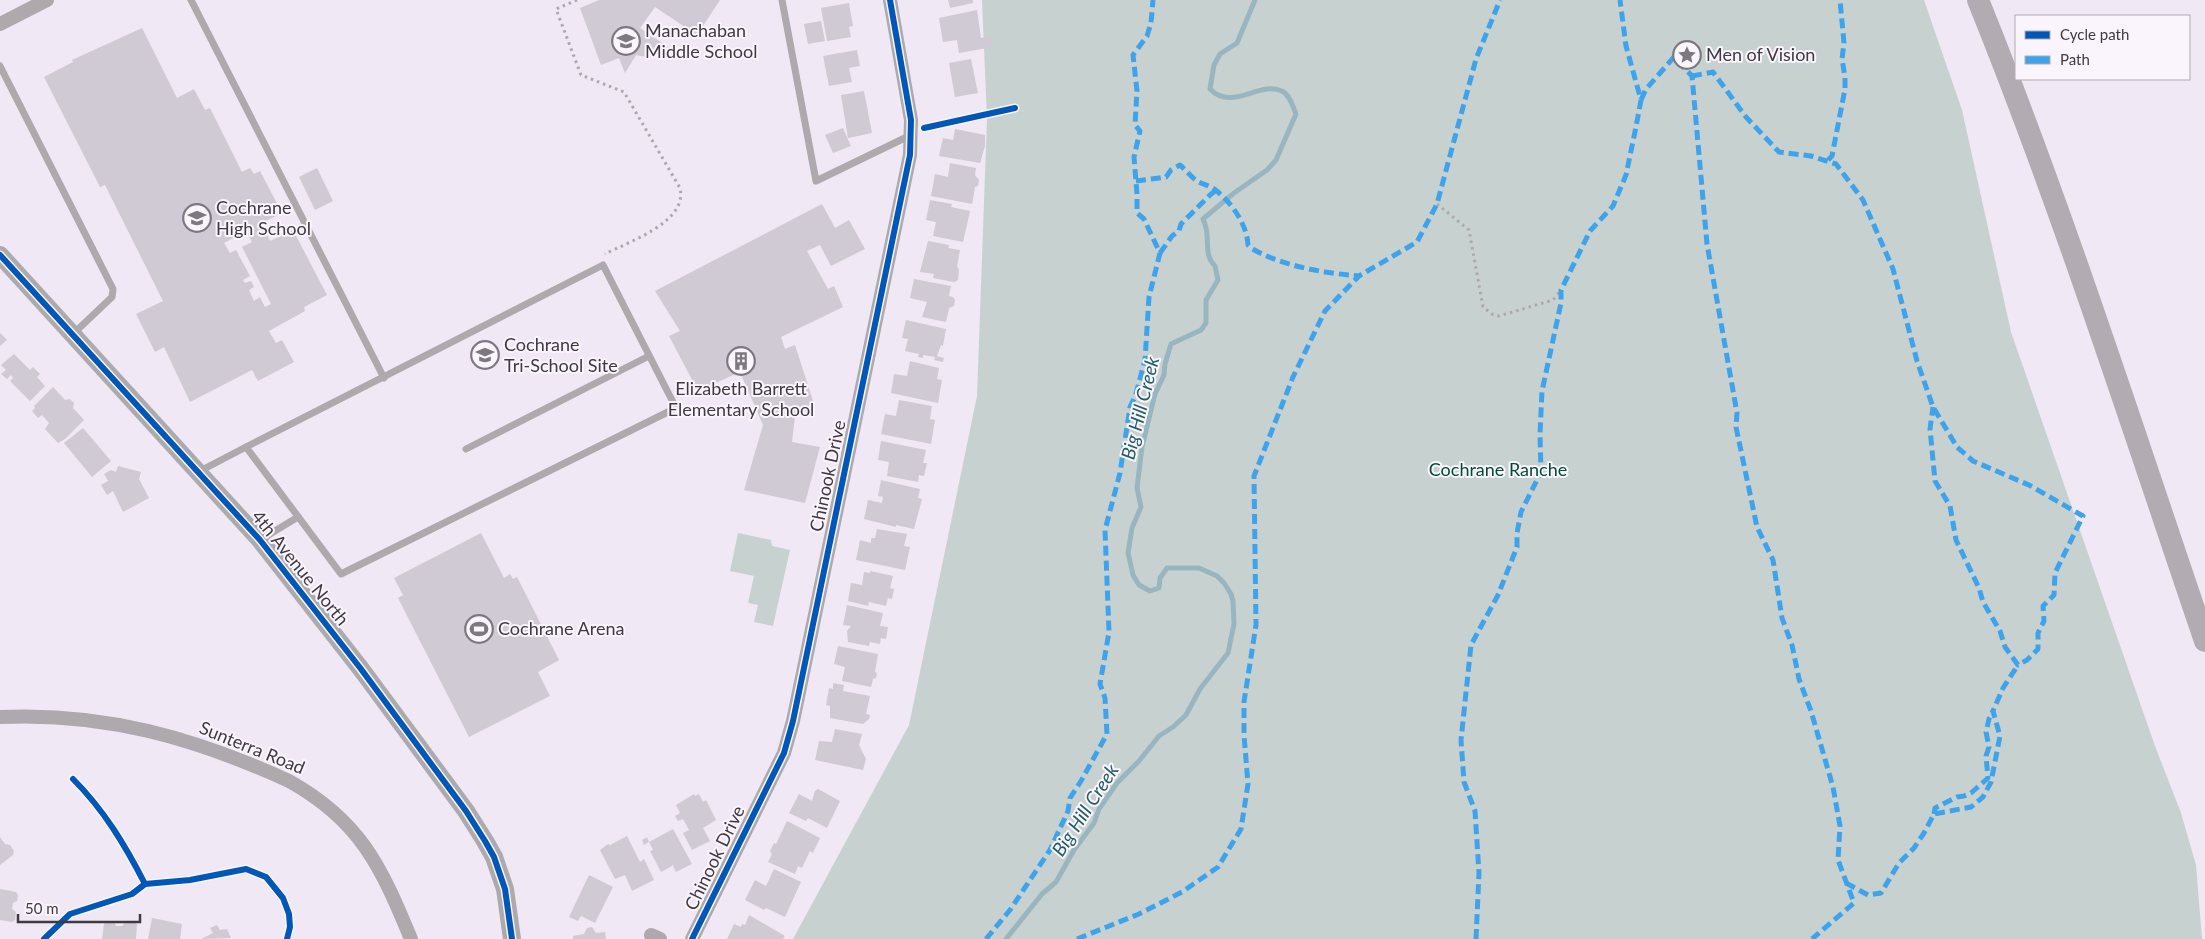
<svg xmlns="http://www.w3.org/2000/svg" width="2205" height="939" viewBox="0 0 2205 939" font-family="Lato,sans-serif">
	<rect width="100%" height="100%" fill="#f0e8f4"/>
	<g fill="#c7d2d0">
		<polygon points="982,0 1924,0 1962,110 2011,332 2155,746 2181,813 2196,865 2202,939 793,939 909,725 977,396 987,119"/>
		<polygon points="738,533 771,540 772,546 790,550 773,626 754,622 758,605 748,603 754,576 730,571"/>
	</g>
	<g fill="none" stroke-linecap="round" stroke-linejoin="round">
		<path stroke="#99b6c0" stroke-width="5" d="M1006 939 1042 894 1056 882 1074 850 1094 823 1099 809 1117 783 1139 761 1159 736 1173 727 1186 715 1200 689 1228 653 1234 624 1233 601 1231 594 1224 583 1217 576 1199 568H1167L1160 578 1159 588 1150 591 1139 585 1133 575 1128 553 1132 528 1141 507 1137 488 1142 447 1155 394 1164 375 1165 364 1171 344 1201 330 1206 323V300L1218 280 1215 266C1206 257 1208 247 1207 235 1207 230 1205 224 1203 219L1234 193 1267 170 1276 160 1296 114C1293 107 1290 95 1282 91 1260 80 1232 112 1210 89L1214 65 1220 54 1237 43 1255 0"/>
	</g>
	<g fill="#d0cad4" fill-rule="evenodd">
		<polygon points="599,0 720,0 697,35 655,7 640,28 668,47 655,56 647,57 636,55 625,73 619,58 601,65 580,8"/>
		<polygon points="948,0 973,0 973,3 950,8"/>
		<polygon points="849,3 853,26 849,27 851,37 827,41 821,8"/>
		<polygon points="977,10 981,38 991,36 993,47 959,53 957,40 943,42 939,18"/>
		<polygon points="821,21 825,41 808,44 804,24"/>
		<path d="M142 28 177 98 194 89 205 110 210 108 242 172 250 168 254 174 260 171 282 213 262 223 270 241 293 230 327 295 304 307 305 311 269 331 276 343 282 340 294 362 258 381 252 370 190 402 164 347 155 352 136 314 163 301 105 185 100 187 44 77 73 62 72 60ZM246 231 252 242 242 247 271 304 265 307 260 297 254 301 249 290 254 287 251 281 245 283 243 280 250 276 236 250 230 253 224 243Z"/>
		<polygon points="857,50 860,66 849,68 852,82 829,86 823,56"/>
		<polygon points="971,59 978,93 955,97 949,63"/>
		<polygon points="864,91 872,133 848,138 841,95"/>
		<polygon points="843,128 851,146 833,153 825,135"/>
		<polygon points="955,129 985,135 985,146 980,163 939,156 943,138 953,140"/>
		<polygon points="950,163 976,168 975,175 979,180 978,186 975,187 972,204 931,196 935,174 948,177"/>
		<polygon points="317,168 333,201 315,210 299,177"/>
		<polygon points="930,200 952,204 951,207 970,211 963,242 933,236 936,222 926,220"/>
		<polygon points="822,204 835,228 849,220 865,249 831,266 820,245 807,251 828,289 834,286 843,307 781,337 785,349 795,345 815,407 795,416 792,442 820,447 805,503 744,490 763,425 740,372 698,391 669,336 680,331 655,291"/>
		<polygon points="928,241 949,245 948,248 960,250 957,266 959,270 958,280 954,282 933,278 934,274 920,272"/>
		<polygon points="914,279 951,286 949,296 953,297 955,300 954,306 949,308 946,322 922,317 927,302 910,298"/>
		<polygon points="906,320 946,329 943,346 941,345 937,356 944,358 943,362 934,360 935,357 923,355 923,358 918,357 919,354 905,351 908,339 902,338"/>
		<polygon points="0,333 7,340 0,346"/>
		<polygon points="14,354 30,370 33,367 40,374 37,377 45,386 30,401 10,381 13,378 11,375 7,379 1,374 6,370 1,365"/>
		<polygon points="910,361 939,368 937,379 942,380 938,403 891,393 894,374 907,376"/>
		<polygon points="53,387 65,400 70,399 74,403 73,408 84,420 65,439 58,443 45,429 49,423 42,415 38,418 32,411 35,408 34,406"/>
		<polygon points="899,400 932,406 930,419 935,420 931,444 881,434 885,414 896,416"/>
		<polygon points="83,428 111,461 92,477 64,443"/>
		<polygon points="881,441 926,450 923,463 927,463 924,476 919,475 918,482 887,476 889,462 878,460"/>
		<polygon points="118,466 141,472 139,479 149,498 123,512 113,491 107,495 101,485 108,481 104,474 111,470 116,472"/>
		<polygon points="881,480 920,489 918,498 922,499 914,529 896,525 896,527 864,519 868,500 882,503 883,497 878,496"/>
		<polygon points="877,529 907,534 904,546 910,547 905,570 856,560 860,540 871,543 871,538 875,538"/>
		<polygon points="481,533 504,578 510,574 513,579 517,577 559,660 538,672 550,696 469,737 398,598 403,595 394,578"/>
		<polygon points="870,571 893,576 890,588 894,589 892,599 888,598 886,606 869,602 868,606 848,601 851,583 862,585 864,572 870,573"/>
		<polygon points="847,605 883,613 880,626 888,627 886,639 881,638 880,644 870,642 869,646 848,642 847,631 851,626 843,625"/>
		<polygon points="838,646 878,654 875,672 877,673 876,678 873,679 871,687 842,681 845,667 834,664"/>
		<polygon points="833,683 844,685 843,691 870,696 866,714 870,715 869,719 863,724 830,718 830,706 826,705 829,688 833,689"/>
		<polygon points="835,729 862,734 859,745 866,759 863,770 815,760 819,741 832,742"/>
		<polygon points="818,789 840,801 827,828 808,818 806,821 789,813 799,794 812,801 815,791"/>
		<polygon points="694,794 695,796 699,794 703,802 706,800 716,820 703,828 710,841 692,850 683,833 689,830 683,819 678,821 675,816 680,813 676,805"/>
		<polygon points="787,821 820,838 813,853 810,851 802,868 798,866 795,874 768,862 772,854 770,851 774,843 776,844"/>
		<polygon points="673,829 692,864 676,872 672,864 672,866 661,872 650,851 653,850 649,842 644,845 642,840 647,837 649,842"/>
		<polygon points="627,836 640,862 644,859 654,880 632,891 625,875 615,879 600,850 608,844 610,845"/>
		<polygon points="0,837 5,844 10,845 14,851 13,855 0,865"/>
		<polygon points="774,869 801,882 785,917 766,908 764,910 745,900 755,880 766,886"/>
		<polygon points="589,875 613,887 595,923 581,916 578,921 569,917"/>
		<polygon points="0,889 16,892 18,895 17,901 13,903 12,909 16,912 15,920 12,922 0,920"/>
		<polygon points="749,915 785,936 783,939 727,939 734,924 741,927 742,924 745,925"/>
		<polygon points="152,918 182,924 180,939 148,939"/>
		<polygon points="114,921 116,926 122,926 125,922 134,922 137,924 136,939 102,939 104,924 106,922"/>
		<polygon points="217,925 220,930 227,929 231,938 201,939 213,933 210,928"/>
		<polygon points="592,927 596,933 605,932 606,939 573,939 573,936 584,934 587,928"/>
	</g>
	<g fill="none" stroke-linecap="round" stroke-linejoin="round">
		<g stroke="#aea8ad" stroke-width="3" stroke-dasharray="2.5 4" stroke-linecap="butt">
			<path d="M577 0 556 9 581 75 624 92 680 188C688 222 630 241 605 254"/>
			<polyline points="1437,204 1469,230 1483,307 1492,314 1499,316 1553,300 1561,290"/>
		</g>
		<g stroke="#aea9ad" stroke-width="7">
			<polyline points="191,0 384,378"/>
			<polyline points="782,0 816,181 911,135"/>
			<polyline points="0,66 113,289 112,297 73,334"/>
			<polygon points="603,265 676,408 341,574 246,447"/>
			<polyline points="466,449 649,356"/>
			<polyline points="200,471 246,447"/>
			<polyline points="260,540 298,517"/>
		</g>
		<g stroke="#aea9ad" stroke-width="14">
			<polyline points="0,24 47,0"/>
			<path d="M0 717C104 712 195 738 289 781 361 821 381 867 411 939"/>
			<polyline points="651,935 660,939"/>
			<polyline points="692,939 784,753 793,721 910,155 911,120 890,0"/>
		</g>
		<polyline stroke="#aea9ad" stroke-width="18" points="0,255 260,540 361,669 466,811 485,841 494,857 505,889 512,939"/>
		<path stroke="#b2acb2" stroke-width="22" d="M1978 0C2063 210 2132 427 2205 641"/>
		<g stroke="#3fa3ec" stroke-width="5" stroke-dasharray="10 5" stroke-linecap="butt">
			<polyline points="1692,76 1713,72 1746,117 1779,152 1811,156 1836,164 1863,200 1893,269 1917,361 1933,407 1957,447 1973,461 2029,485 2083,516 2055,573 2054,595 2043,606 2044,621 2038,633 2038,649 2027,660 2018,665 2005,647 2000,631 1983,602 1979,588 1956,540 1950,506 1935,481 1930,429 1933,407"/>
			<polyline points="1641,100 1646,89 1674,57 1692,76 1707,244 1737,413 1736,427 1757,527 1773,560 1782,618 1792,645 1799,679 1811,711 1833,787 1840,826 1838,860 1854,903 1812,939"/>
			<polyline points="1828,160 1832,156 1845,89 1845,77 1842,59 1844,43 1840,0"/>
			<path d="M1136 181 1166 177 1171 170 1180 165C1186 170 1192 178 1197 181 1204 185 1212 186 1218 192 1233 205 1247 225 1248 245L1251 248C1281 266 1324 273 1359 276"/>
			<polyline points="1160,253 1172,236 1179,231 1181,224 1210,195 1215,191 1218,192"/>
			<polyline points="1934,814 1935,808 1957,797 1964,796 1971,793 1988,778 1986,756 1989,747 1986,732 1989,719 1993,711"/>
			<polyline points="1846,883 1868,895 1881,893 1899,863 1914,848 1924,833 1934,814 1971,807 1983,797 1991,782 2000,736 1993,711 2003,688 2018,665"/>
			<polyline points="986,939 1010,910 1050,850 1068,811 1070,798 1081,781 1107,734 1105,698 1100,684 1109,632 1105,530 1120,473 1130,407 1135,397 1145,360 1149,297 1160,253 1144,219 1137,213 1137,194 1134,157 1140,131 1135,125 1137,91 1133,55 1147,36 1151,23 1153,0"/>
			<polyline points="1077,939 1139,914 1182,892 1218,867 1241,829 1248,784 1244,735 1244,702 1256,625 1254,476 1293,377 1325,311 1359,276 1417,242 1437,204 1476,59 1500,0"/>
			<polyline points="1476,939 1479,873 1475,811 1464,782 1461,740 1471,645 1498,595 1517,547 1517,533 1521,512 1541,472 1540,434 1542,391 1561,303 1561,290 1590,231 1613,206 1626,175 1636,127 1641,100 1626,46 1620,0"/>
		</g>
		<defs>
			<g id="cycleway">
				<polyline points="924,128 1015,108"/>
				<polyline points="0,255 260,540 361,669 466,811 485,841 494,857 505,889 512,939"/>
				<path d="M73 779C104 810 125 845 145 884"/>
				<polyline points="44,939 70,914 132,894 145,884 190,880 246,869 266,877 283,898 289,914 290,927 287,939"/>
				<polyline points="692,939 784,753 793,721 910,155 911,120 890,0"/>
			</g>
		</defs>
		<use href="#cycleway" stroke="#faf5fd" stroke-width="9"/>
		<use href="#cycleway" stroke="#0057b8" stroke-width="6"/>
	</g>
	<defs>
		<symbol id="school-ring" viewBox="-11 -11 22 22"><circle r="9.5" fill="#faf5fd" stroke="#7d7780" stroke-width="1.5"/><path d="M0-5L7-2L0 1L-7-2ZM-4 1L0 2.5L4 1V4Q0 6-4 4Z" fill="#7d7780"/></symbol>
		<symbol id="sight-ring" viewBox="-11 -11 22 22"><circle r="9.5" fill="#faf5fd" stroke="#7d7780" stroke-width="1.5"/><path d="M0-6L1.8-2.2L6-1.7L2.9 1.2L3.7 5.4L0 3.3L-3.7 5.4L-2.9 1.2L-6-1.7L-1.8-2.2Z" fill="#7d7780"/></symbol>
		<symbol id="building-ring" viewBox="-11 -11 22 22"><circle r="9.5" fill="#faf5fd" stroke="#7d7780" stroke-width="1.5"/><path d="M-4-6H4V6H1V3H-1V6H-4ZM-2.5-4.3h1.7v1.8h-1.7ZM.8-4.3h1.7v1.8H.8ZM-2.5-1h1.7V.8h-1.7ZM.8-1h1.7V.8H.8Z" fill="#7d7780"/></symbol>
		<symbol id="stadium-ring" viewBox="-11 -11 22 22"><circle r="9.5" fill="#faf5fd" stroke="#7d7780" stroke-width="1.5"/><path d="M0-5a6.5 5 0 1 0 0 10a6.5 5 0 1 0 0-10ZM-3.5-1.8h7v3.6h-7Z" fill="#7d7780"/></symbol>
	</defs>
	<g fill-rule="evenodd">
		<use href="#school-ring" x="610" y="25" width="32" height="32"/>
		<use href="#sight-ring" x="1671" y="39" width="32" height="32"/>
		<use href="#school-ring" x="181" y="202" width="32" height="32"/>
		<use href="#school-ring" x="469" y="339" width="32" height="32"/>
		<use href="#building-ring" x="725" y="345" width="32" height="32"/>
		<use href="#stadium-ring" x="463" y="613" width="32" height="32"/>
	</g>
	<g text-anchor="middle" stroke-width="4" stroke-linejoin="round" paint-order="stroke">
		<g font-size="18" fill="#3f3a42" stroke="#faf5fd" text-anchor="start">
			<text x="645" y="37">Manachaban<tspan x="645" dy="21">Middle School</tspan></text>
			<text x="1706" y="61">Men of Vision</text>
			<text x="216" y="214">Cochrane<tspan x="216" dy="21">High School</tspan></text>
			<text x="504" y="351">Cochrane<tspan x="504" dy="21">Tri-School Site</tspan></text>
			<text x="741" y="395" text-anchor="middle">Elizabeth Barrett<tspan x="741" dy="21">Elementary School</tspan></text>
			<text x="498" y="635">Cochrane Arena</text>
		</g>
		<g font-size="18" fill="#004d34" stroke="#faf5fd">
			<text x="1498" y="476">Cochrane Ranche</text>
		</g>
		<g font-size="18" fill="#3f3a42" stroke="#faf5fd">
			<text transform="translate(828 476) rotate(-78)" y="6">Chinook Drive</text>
			<text transform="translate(300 568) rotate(51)" y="6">4th Avenue North</text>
			<text transform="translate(252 748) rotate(22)" y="6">Sunterra Road</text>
			<text transform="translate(715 858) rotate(-64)" y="6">Chinook Drive</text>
		</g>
		<g font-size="19" font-style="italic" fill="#205d67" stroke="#faf5fd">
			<text transform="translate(1140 408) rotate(-76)" y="7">Big Hill Creek</text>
			<text transform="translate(1085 810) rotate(-57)" y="7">Big Hill Creek</text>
		</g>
	</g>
	<rect x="2015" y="15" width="175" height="65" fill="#faf5fd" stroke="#afaab2"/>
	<rect x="2025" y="31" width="25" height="8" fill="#0057b8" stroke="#afaab2"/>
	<text x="2060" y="40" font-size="15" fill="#3f3a42">Cycle path</text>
	<rect x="2025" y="56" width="25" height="8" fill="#3fa3ec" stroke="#afaab2"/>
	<text x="2060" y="65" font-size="15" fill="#3f3a42">Path</text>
	<path d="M18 914v8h122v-8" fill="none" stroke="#3f3a42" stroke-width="2.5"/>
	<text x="25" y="914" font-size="15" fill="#3f3a42" stroke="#faf5fd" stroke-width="4" paint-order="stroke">50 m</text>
</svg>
